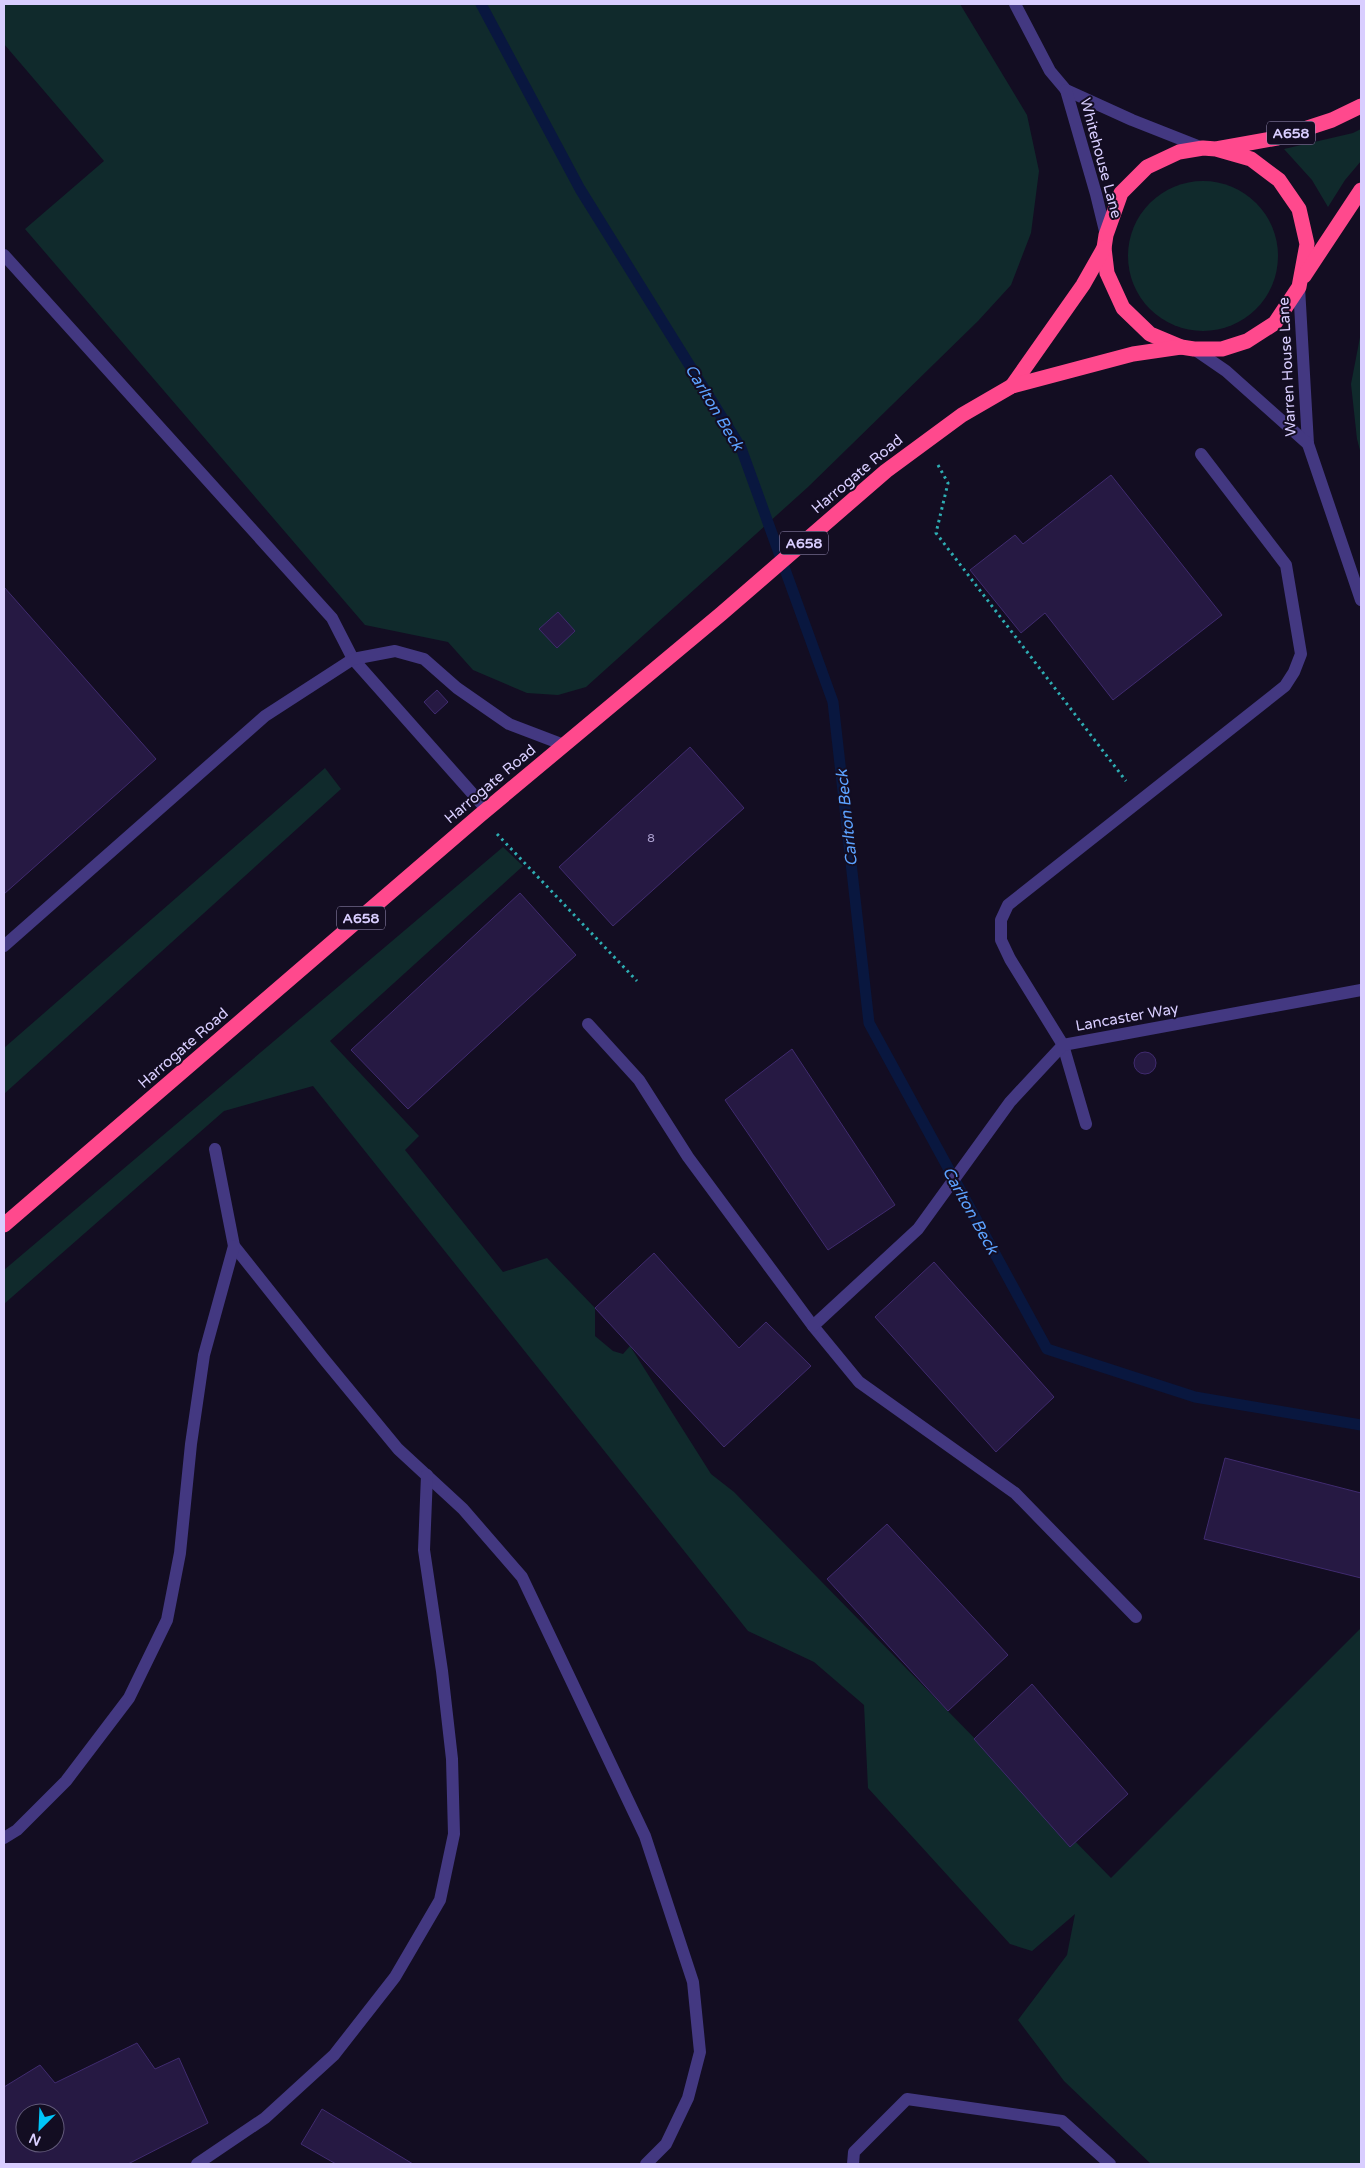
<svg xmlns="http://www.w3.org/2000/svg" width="1365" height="2168" viewBox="0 0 1365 2168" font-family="'Varela Round',sans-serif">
	<rect width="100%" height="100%" fill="#130d22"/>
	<g fill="#102a2c">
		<polygon points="4,4 960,4 1027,115 1039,171 1031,233 1011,285 978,321 808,487 586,687 558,695 527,693 473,670 448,642 365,625 25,229 104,161 4,44"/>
		<polygon points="1361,129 1361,161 1345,180 1328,207 1312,180 1284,149 1353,133"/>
		<circle cx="1203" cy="256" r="75"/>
		<polygon points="1361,332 1361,454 1357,439 1351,384"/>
		<polygon points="325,768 341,789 4,1094 4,1048"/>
		<polygon points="503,847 523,866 330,1041 419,1136 405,1150 503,1272 547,1258 595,1308 595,1336 613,1351 623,1354 630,1346 711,1474 734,1492 1111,1878 1361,1628 1361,2164 1151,2164 1064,2081 1018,2020 1067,1955 1075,1914 1032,1951 1010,1944 868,1788 864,1705 814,1662 748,1631 313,1086 224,1111 4,1304 4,1270"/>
	</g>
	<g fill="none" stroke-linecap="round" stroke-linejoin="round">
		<polyline stroke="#09173f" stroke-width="11" points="481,4 580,189 741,448 833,702 869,1023 1047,1349 1195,1397 1361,1425"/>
	</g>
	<g fill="#261943" stroke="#402b6f" fill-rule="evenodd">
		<polygon points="1111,475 1222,615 1113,700 1045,613 1021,633 970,570 1015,535 1023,544"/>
		<polygon points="4,587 156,759 4,894"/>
		<polygon points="558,612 575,631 557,648 539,629"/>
		<polygon points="437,690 448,702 435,714 424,702"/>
		<polygon points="690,747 744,808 613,926 559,867"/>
		<polygon points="520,893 576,955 408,1109 351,1050"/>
		<polygon points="792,1049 895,1205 828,1250 725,1100"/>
		<circle cx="1145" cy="1063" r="11"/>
		<polygon points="654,1253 739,1348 766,1322 811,1366 724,1447 595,1308"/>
		<polygon points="934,1262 1054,1397 996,1452 875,1317"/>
		<polygon points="1225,1458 1361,1493 1361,1578 1204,1539"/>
		<polygon points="887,1524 1008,1655 948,1711 827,1579"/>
		<polygon points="1032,1684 1128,1794 1070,1847 974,1739"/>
		<path d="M137 2043 155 2069 179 2058 208 2123 128 2164H4V2087L40 2065 55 2083ZM25 2113H55V2143H25Z"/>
		<polygon points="322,2109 413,2164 336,2164 301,2144"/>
	</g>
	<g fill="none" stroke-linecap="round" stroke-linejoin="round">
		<g stroke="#2eadb3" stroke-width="3" stroke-dasharray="2.5 4" stroke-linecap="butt">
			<polyline points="938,465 948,483 936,533 1126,781"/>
			<polyline points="497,834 637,981"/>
		</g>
		<g stroke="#433881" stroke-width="12">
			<polyline points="1015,4 1050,71 1066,90 1132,120 1203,148"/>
			<polyline points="1066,90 1096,194 1106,235"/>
			<polyline points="4,255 332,618 353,659 487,810"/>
			<polyline points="1299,287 1308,444 1361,600"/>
			<polyline points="1194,349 1226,371 1308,444"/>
			<polyline points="4,946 265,716 353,659 395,651 424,659 457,688 509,724 564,745"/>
			<polyline points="588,1024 639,1080 688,1157 813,1326 859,1382 1015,1493 1136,1617"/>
			<polyline points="1086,1124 1063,1045 1010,959 1001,940 1001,920 1008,905 1285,686 1294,672 1301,654 1286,565 1201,454"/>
			<polyline points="215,1149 234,1246 323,1358 398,1449 463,1509 522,1577 645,1836 693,1982 700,2052 688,2098 666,2144 646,2164"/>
			<polyline points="813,1326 918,1229 1010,1102 1063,1045 1361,990"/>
			<polyline points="4,1838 17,1830 66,1781 129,1698 167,1620 180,1553 191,1444 204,1355 234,1246"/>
			<polyline points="197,2164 265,2118 334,2055 395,1977 440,1900 454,1834 452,1759 442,1671 424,1550 427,1475"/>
			<polyline points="853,2164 854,2152 907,2099 1062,2121 1110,2164"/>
		</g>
		<g stroke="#ff498d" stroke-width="15">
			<polyline points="1216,149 1251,159 1279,180 1299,209 1307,244 1299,287 1275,323 1247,341 1222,349 1194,349 1181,347 1150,334 1123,308 1107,273 1104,248 1106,235 1121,193 1147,167 1179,152 1203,148 1216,149 1277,138 1332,120 1361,106"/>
			<polyline points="1304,276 1361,190"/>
			<polyline points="1012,386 1083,285 1104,248"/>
			<polyline points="4,1225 479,816 721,614 886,471 962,415 1012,386 1133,354 1181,347"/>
		</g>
	</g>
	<g text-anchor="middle" stroke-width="4" stroke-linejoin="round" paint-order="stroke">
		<g font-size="12" fill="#aca1d0">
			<text x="651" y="842">8</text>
		</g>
		<g fill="#130d22" stroke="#9e94bd" stroke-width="1">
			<rect x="1267" y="121.5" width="48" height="23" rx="4"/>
			<rect x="780" y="531.5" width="48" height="23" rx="4"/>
			<rect x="337" y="906.5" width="48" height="23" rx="4"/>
		</g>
		<g font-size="14" font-weight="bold" fill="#d9ceff">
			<text x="1291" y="138">A658</text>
			<text x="804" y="548">A658</text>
			<text x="361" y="923">A658</text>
		</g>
		<g font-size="15" fill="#d9ceff" stroke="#130d22">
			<text transform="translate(1101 158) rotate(75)" y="5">Whitehouse Lane</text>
			<text transform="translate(1287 367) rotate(-93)" y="5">Warren House Lane</text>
			<text transform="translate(857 474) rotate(-40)" y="5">Harrogate Road</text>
			<text transform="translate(490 784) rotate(-40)" y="5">Harrogate Road</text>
			<text transform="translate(1127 1017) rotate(-10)" y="5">Lancaster Way</text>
			<text transform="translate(183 1048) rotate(-41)" y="5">Harrogate Road</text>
		</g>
		<g font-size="16" font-style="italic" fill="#5ca2ff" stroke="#130d22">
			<text transform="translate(715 407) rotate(59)" y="6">Carlton Beck</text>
			<text transform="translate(846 818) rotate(-96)" y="6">Carlton Beck</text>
			<text transform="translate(971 1210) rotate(61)" y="6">Carlton Beck</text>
		</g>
	</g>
	<rect width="1365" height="2168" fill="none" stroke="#d9ceff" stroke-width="10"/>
	<g transform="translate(40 2128) rotate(204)"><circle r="24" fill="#130d22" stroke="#625a7a"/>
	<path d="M0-4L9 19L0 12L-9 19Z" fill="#00c5f9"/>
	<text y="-8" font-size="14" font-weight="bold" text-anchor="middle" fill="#d9ceff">N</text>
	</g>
</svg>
